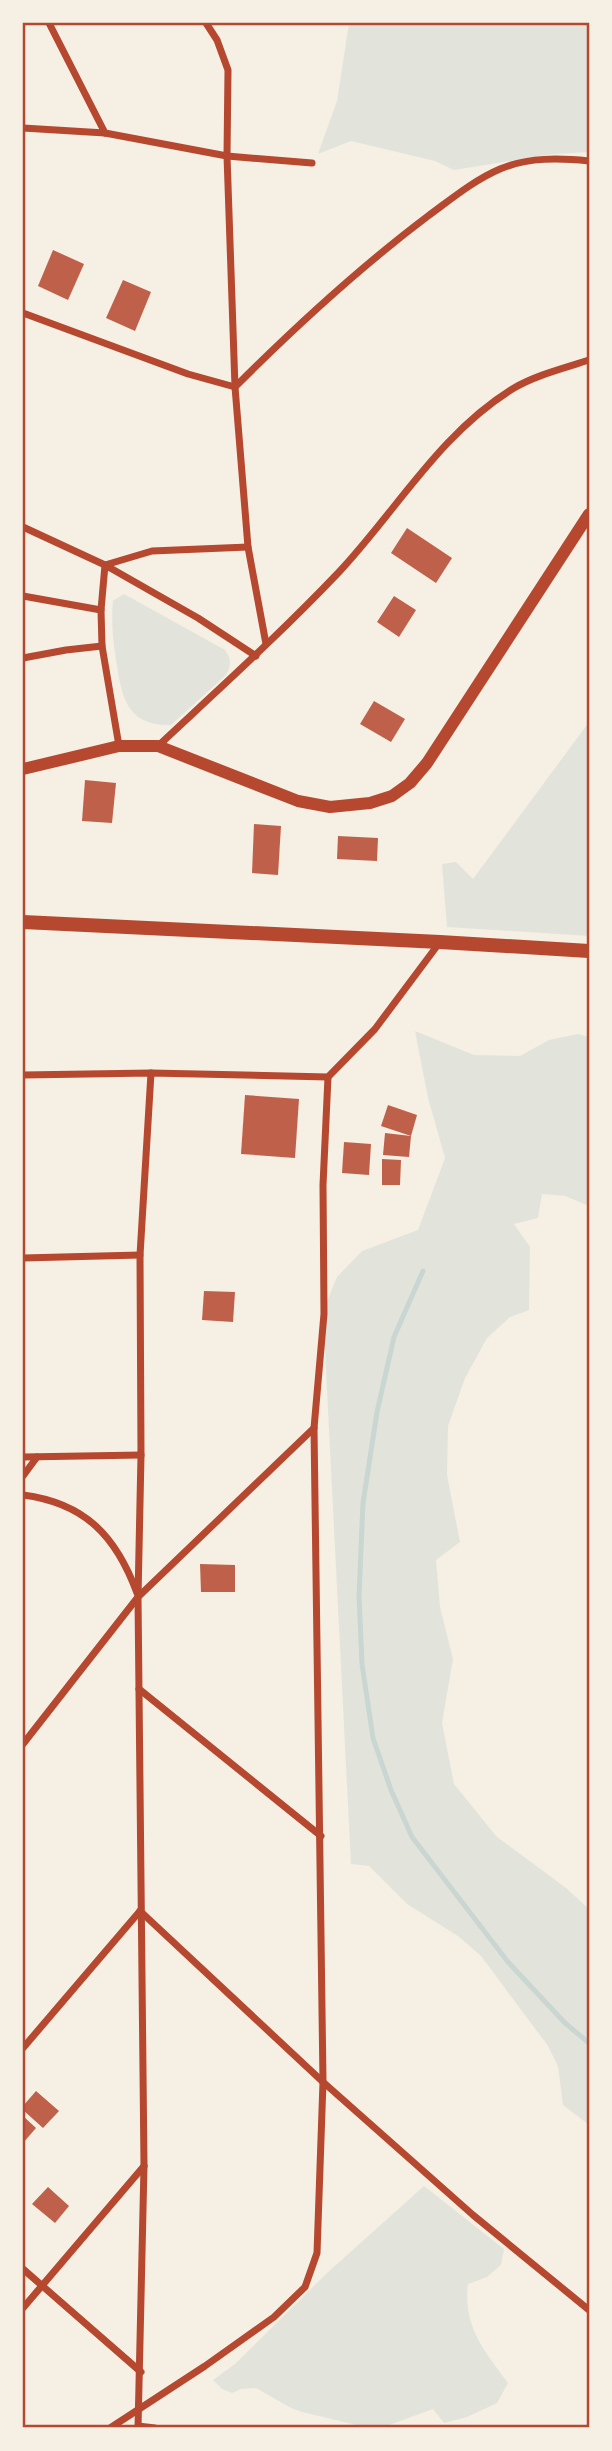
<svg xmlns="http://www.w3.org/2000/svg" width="612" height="2451" viewBox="0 0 612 2451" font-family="Lato,sans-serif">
	<rect width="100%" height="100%" fill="#f6efe4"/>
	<g fill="#e2e4dc">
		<polygon points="349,23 589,23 589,152 554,154 454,170 435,161 351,141 318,154 337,101"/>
		<path d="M124 594 225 650C231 658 232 666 226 675L171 725C126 726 122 697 116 660 113 640 111 622 113 601Z"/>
		<polygon points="589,722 589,936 447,927 442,864 456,862 473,879"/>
		<polygon points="415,1031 474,1055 520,1056 549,1040 578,1034 589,1037 589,1206 565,1196 542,1194 538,1218 514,1224 530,1247 529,1310 510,1317 487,1338 465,1378 448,1426 447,1475 460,1542 436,1560 440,1607 453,1659 442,1723 454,1784 496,1836 566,1888 589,1909 589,2125 563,2105 558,2066 548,2046 481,1956 458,1936 407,1904 369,1866 351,1864 323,1311 337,1277 362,1251 418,1230 445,1158 428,1098"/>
		<path d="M424 2186 504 2249 501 2265 487 2277 468 2284C463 2327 484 2350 508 2383L497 2403 467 2417 444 2423 433 2409 381 2428 361 2426 302 2412 291 2408 256 2388 241 2389 232 2393 222 2389 213 2380 235 2364 327 2273Z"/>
	</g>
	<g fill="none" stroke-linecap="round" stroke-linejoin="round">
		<polyline stroke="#c9d6d2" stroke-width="5" points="423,1271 394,1337 377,1412 363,1503 359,1596 362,1664 373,1738 391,1790 412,1837 508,1962 565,2023 589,2043"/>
	</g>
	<g fill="#bf614a">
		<polygon points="53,250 84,264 68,300 38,286"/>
		<polygon points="123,280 151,292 135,331 106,318"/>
		<polygon points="407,528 452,558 436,583 391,553"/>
		<polygon points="394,596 416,610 399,637 377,622"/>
		<polygon points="374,701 405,719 391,742 360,724"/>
		<polygon points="85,780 116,783 112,823 82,821"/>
		<polygon points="254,824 281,826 278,875 252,873"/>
		<polygon points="338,836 378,838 377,861 337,859"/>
		<polygon points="245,1095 299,1099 295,1158 241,1154"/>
		<polygon points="388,1105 417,1115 411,1136 381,1126"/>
		<polygon points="385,1133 411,1136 409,1157 383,1155"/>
		<polygon points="344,1142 371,1144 369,1175 342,1173"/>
		<polygon points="382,1159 401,1160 400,1185 382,1185"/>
		<polygon points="204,1291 235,1292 233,1322 202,1320"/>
		<polygon points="200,1564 235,1565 235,1592 201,1592"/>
		<polygon points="36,2091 59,2111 43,2128 23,2110 23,2106"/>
		<polygon points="23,2116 36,2128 23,2143"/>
		<polygon points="48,2187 69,2206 55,2223 32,2204"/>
	</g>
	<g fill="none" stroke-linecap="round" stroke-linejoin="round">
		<g stroke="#b5482f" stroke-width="7">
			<polyline points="49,23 105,133"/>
			<polyline points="206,23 217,40 228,70 227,156 235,387 248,547 266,644"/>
			<polyline points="23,128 105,133 227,156 312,163"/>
			<path d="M23 313 188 374 235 387C296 326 359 268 428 216 450 200 474 180 500 169 528 157 560 158 589 161"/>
			<polyline points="23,527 105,565 198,618 256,656"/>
			<polyline points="23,596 101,610"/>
			<polyline points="23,658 66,650 102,646"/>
			<polyline points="119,746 102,646 101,610 105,565 152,551 248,547"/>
			<path d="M158 746C219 689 281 633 339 572 397 510 440 433 514 388 536 375 565 368 589 360"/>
			<polyline points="23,1075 151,1073 328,1077 375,1029 440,942"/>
			<polyline points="23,1258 140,1255"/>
			<polyline points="23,1457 141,1455"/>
			<polyline points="23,1476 37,1457"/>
			<path d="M23 1495C85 1503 116 1536 137 1593"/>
			<polyline points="139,1689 321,1836"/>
			<polyline points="23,1744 138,1597 314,1428"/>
			<polyline points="140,1911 323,2082 473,2215 589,2310"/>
			<polyline points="23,2048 140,1911"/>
			<polyline points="23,2269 141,2372"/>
			<polyline points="23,2308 144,2166"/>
			<polyline points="138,2426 155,2428"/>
			<polyline points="110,2428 205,2366 274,2317 305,2287 317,2253 323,2082 314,1428 324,1314 323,1185 328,1077"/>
			<polyline points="138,2428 144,2166 138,1597 141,1455 140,1255 151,1073"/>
		</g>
		<polyline stroke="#b5482f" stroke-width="12" points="23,769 119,746 158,746 298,801 330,807 370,803 392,796 410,783 427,763 589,514"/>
		<polyline stroke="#b5482f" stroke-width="14" points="23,922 440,942 589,951"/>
	</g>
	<rect width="612" height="2451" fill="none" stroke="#f6efe4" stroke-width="49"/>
	<rect x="24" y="24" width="564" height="2402" fill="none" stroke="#b5482f" stroke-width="2.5"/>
</svg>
